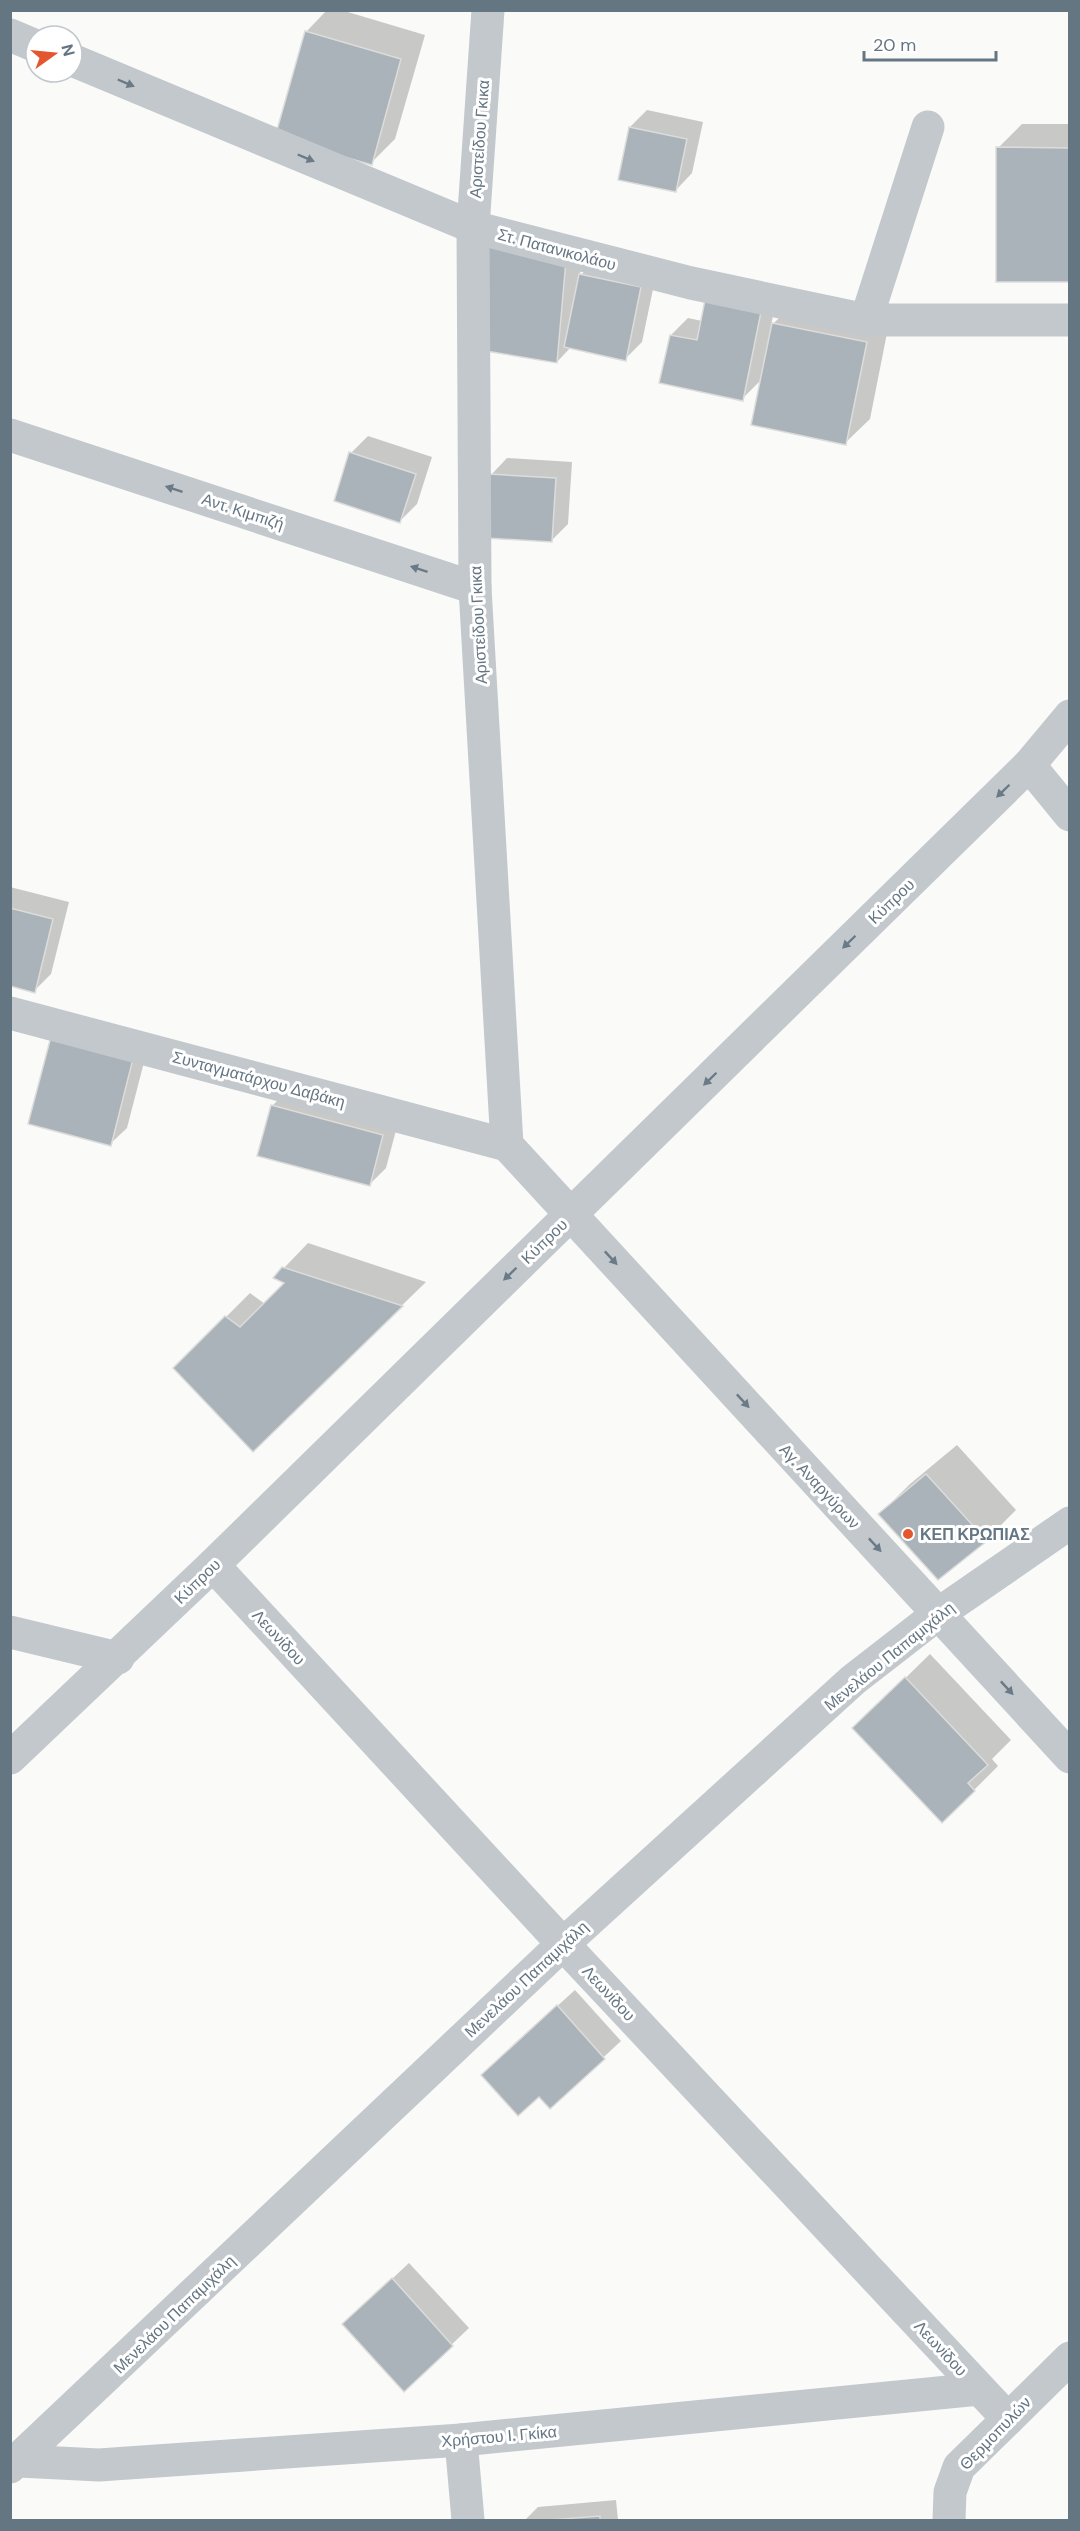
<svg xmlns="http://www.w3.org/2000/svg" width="1080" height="2531" viewBox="0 0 1080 2531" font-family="'DM Sans',sans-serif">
	<rect width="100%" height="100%" fill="#fafaf8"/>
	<g fill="#0003">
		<polygon points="327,10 341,10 425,35 395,139 371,163 306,32"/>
		<polygon points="647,110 703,122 692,173 676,190 630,127"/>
		<polygon points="1022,124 1070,124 1070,281 998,148"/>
		<polygon points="582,243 580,276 598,258 657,270 642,342 625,359 571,347 557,362 482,349"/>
		<polygon points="777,295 771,326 798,299 890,318 870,419 845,443 762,379 742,399 671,335 688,318 702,321"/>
		<polygon points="368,436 432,457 417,504 400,521 351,453"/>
		<polygon points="507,458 572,462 568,524 551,541 491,475"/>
		<polygon points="10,887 69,902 51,974 34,991 10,985"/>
		<polygon points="151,1035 127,1128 110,1144 30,1123"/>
		<polygon points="289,1089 399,1119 386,1168 369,1185 272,1106"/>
		<polygon points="308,1243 426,1282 253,1450 175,1368 250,1293 265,1304 286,1282 284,1268"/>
		<polygon points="957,1445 1016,1510 986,1540 880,1514 910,1484"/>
		<polygon points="930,1654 1011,1740 992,1759 998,1766 974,1790 879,1704"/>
		<polygon points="575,1990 621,2041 550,2107 500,2058"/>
		<polygon points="409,2263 469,2328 404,2390 361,2308"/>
		<polygon points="616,2500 618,2520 525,2520 538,2507"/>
	</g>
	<g fill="#aab3b9" stroke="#dcdcda" stroke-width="1.5">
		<polygon points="305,31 401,59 372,165 275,137"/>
		<polygon points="629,127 687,139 676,192 618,180"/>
		<polygon points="996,147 1070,148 1070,282 996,282"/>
		<polygon points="482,244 566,260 557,363 480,350"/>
		<polygon points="579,274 641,287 626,361 564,347"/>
		<polygon points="705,300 761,312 743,401 659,383 670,335 697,340"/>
		<polygon points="772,323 867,342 846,445 751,425"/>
		<polygon points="349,452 416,474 400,523 334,501"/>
		<polygon points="489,474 556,478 552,542 485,538"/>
		<polygon points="10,908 53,919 35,993 10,986"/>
		<polygon points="53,1029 135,1051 111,1146 28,1124"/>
		<polygon points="271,1105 383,1135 370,1186 257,1156"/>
		<polygon points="282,1267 403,1306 253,1452 173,1368 225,1316 240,1327 284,1283 273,1278"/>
		<polygon points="926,1474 987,1541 938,1580 878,1514"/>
		<polygon points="905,1677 988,1765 968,1783 975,1791 942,1823 852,1728"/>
		<polygon points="557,2005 605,2059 550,2109 539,2097 518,2116 481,2075"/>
		<polygon points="392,2278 453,2346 404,2392 342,2324"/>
		<polygon points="600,2516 600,2520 550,2520"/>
	</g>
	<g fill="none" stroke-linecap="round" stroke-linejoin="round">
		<g stroke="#c3c8cc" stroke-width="33">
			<polyline points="488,10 473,227 475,588 507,1145 1070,1757"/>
			<polyline points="10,35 36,46"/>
			<polyline points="72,60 473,227 691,283 866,320 1070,320"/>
			<polyline points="866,320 928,127"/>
			<polyline points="10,435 475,588"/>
			<polyline points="1029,765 1070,815"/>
			<polyline points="10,1013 507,1145"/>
			<polyline points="213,1565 563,1944 1008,2419"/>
			<polyline points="10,1632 118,1658"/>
			<polyline points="10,1758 213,1565 1029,765 1070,716"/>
			<polyline points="461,2440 468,2520"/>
			<polyline points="19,2461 99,2465 461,2440 979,2389"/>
			<polyline points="10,2467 563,1944 853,1680 938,1614 1070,1523"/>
			<polyline points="949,2520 950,2492 959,2467 1070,2358"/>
		</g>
	</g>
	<defs><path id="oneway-solid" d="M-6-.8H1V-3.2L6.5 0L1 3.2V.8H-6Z" transform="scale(1.5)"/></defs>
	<g fill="#6a7a87">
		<use href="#oneway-solid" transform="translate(126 83) rotate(23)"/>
		<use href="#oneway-solid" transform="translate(306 158) rotate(23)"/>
		<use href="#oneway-solid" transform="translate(174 489) rotate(-162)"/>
		<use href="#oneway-solid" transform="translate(419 569) rotate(-162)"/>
		<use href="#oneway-solid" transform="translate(1003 791) rotate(136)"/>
		<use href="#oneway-solid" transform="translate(849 942) rotate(136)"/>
		<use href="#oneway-solid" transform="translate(710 1079) rotate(136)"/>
		<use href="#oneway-solid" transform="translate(611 1258) rotate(47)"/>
		<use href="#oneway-solid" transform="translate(510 1274) rotate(136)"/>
		<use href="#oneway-solid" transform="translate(743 1401) rotate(47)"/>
		<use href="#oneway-solid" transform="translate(875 1545) rotate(47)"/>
		<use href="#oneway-solid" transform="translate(1007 1688) rotate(47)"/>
	</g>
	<circle fill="#e4572e" stroke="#fff" stroke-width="2" cx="908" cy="1534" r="6"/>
	<g text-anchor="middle" stroke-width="6" stroke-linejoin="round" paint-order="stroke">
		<g font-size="16" fill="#657683" stroke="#fff">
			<text transform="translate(479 139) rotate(-86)" y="6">Αριστείδου Γκικα</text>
			<text transform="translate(557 249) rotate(15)" y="6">Στ. Πατανικολάου</text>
			<text transform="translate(243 511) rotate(18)" y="6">Αντ. Κιμπιζή</text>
			<text transform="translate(478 625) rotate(-93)" y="6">Αριστείδου Γκικα</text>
			<text transform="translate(891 901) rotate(-44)" y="6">Κύπρου</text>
			<text transform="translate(259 1079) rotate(15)" y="6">Συνταγματάρχου Δαβάκη</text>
			<text transform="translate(544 1241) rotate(-44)" y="6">Κύπρου</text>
			<text transform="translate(820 1486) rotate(47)" y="6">Αγ. Αναργύρων</text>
			<text transform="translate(197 1581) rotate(-44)" y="6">Κύπρου</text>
			<text transform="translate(279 1637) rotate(47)" y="6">Λεωνίδου</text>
			<text transform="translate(889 1656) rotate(-39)" y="6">Μενελάου Παπαμιχάλη</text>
			<text transform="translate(526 1979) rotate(-43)" y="6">Μενελάου Παπαμιχάλη</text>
			<text transform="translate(609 1993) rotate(47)" y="6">Λεωνίδου</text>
			<text transform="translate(174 2314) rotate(-44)" y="6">Μενελάου Παπαμιχάλη</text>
			<text transform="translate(941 2348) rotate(47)" y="6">Λεωνίδου</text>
			<text transform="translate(995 2433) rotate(-46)" y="6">Θερμοπυλών</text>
			<text transform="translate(499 2436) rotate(-5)" y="6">Χρήστου Ι. Γκίκα</text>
		</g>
		<g font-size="16" font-weight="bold" fill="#657683" stroke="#fff" text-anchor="start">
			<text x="920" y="1540">ΚΕΠ ΚΡΩΠΙΑΣ</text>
		</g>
	</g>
	<rect width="1080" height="2531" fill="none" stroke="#657683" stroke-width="24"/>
	<g transform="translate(54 54) rotate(75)"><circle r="28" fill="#ffffff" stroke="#c1c8cd" stroke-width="1.5"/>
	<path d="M0-4.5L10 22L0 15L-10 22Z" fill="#e4572e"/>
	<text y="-9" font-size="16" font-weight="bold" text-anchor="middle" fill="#657683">N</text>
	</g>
	<path d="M864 51v9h132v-9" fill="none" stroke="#657683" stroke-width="3"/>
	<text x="873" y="51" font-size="18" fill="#657683" stroke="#ffffff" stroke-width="4.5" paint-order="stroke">20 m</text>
</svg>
